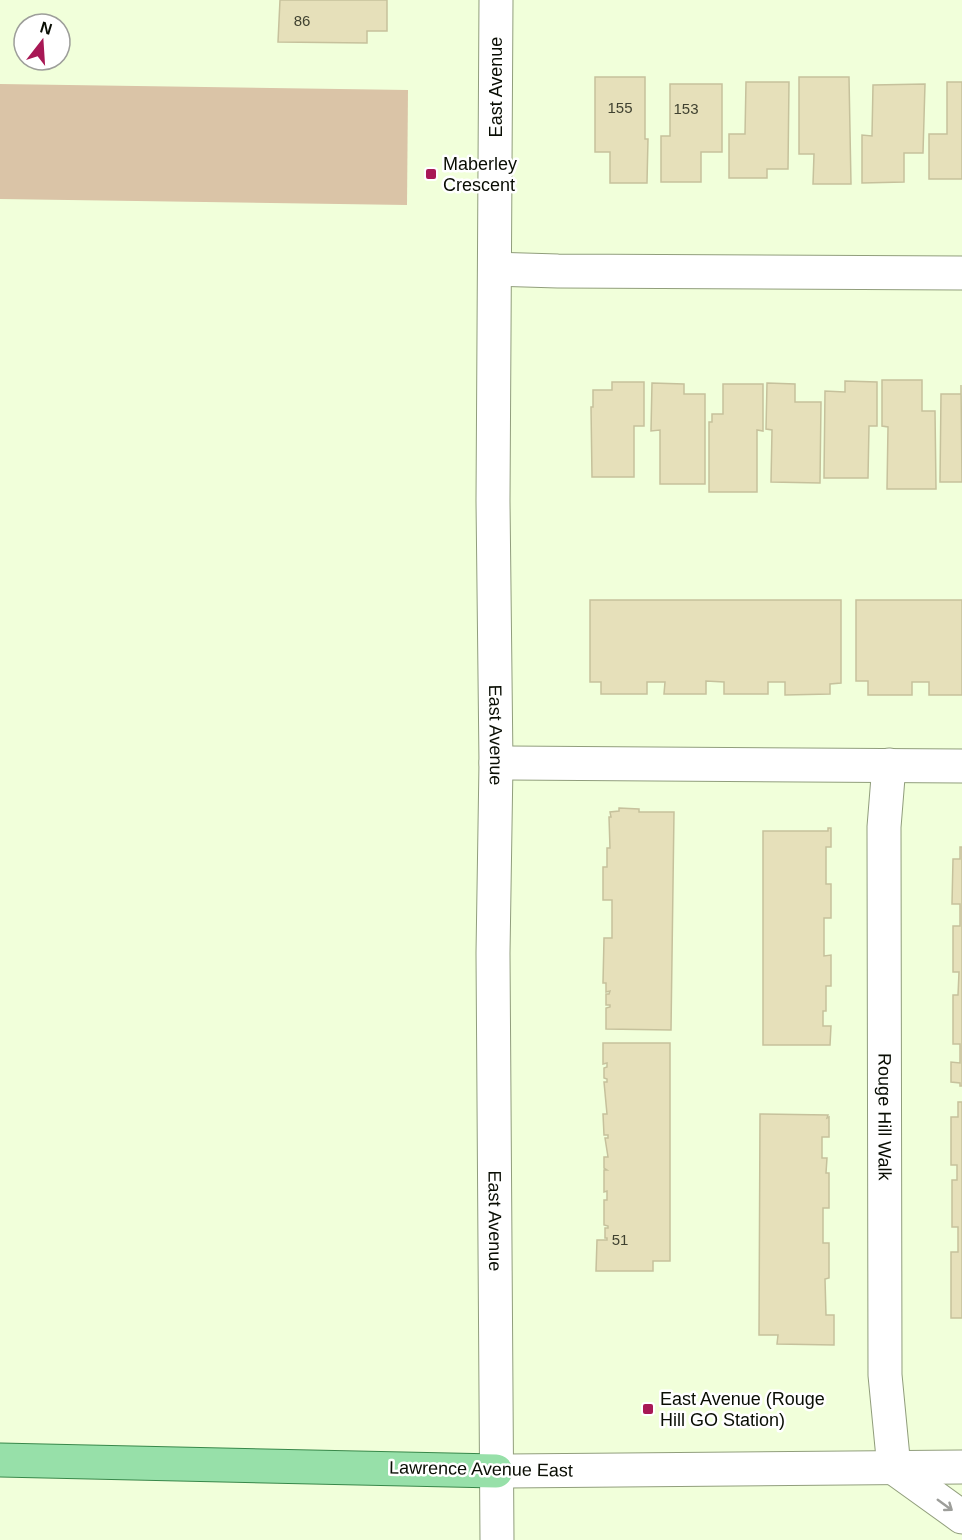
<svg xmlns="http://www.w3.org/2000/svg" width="962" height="1540" viewBox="0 0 962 1540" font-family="Arial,sans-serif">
	<rect width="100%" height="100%" fill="#f1ffda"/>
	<polygon fill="#dac4a7" points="0,84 408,90 407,205 0,199"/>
	<g fill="#e6e0ba" stroke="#c6c19c" stroke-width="1.5">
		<polygon points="280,0 387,0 387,31 367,31 367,43 278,42"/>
		<polygon points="595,77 645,77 645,139 648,139 647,183 610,183 610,152 595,152"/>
		<polygon points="799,77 849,77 851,184 813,184 814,154 799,154"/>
		<polygon points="746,82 789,82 788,169 767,169 767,178 729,178 729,134 745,134"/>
		<polygon points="947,82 962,82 962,179 929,179 929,134 947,134"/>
		<polygon points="670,84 722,84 722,152 701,152 701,182 661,182 661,136 670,136"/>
		<polygon points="925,84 923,153 904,153 904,182 862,183 862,135 872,136 873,85"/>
		<polygon points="882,380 922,380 922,411 935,411 936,489 887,489 888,427 882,426"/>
		<polygon points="845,381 877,382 877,426 869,426 868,478 824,478 825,391 845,392"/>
		<polygon points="612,382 644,382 644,426 634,426 634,477 592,477 591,407 593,407 593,390 612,390"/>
		<polygon points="652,383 684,384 684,394 705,394 705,484 660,484 660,430 651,431"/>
		<polygon points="767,383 795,384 795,402 821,402 820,483 771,482 772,430 766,429"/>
		<polygon points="723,384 763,384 763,431 757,430 757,492 709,492 709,422 712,422 712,414 723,414"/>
		<polygon points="961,385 962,482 940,482 941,394 961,394"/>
		<polygon points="590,600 841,600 841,683 830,684 830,694 785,695 785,682 768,682 768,694 724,694 724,682 706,681 706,694 664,694 665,682 647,682 647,694 601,694 601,682 590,682"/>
		<polygon points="856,600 962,600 962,695 929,695 929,682 912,682 912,695 868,695 868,681 856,681"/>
		<polygon points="619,808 639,809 639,812 674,812 671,1030 606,1029 606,1008 610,1007 610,1005 606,1005 606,994 609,994 610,991 606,992 606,983 603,983 604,938 612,938 612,900 603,900 603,867 607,867 607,848 610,848 609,817 611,817 610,812 619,811"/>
		<polygon points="828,828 831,828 831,847 826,847 826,884 831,884 831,918 824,918 824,956 831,955 831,986 826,986 826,1011 823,1011 823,1026 831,1026 830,1045 763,1045 763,831 828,831"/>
		<polygon points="960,847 962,847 962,1086 960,1086 960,1083 951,1082 951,1062 960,1063 960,1044 953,1044 953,995 958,995 959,972 953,972 953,926 960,926 960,904 952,904 953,859 960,859"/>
		<polygon points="603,1043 670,1043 670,1261 653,1261 653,1271 596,1271 597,1240 607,1240 607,1238 605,1238 605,1228 608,1228 608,1226 604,1225 604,1200 607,1200 607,1191 604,1192 604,1170 607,1170 604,1168 604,1157 608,1157 605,1138 608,1138 608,1135 604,1135 603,1114 607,1114 604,1082 607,1082 607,1079 604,1078 604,1068 607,1067 607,1063 603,1064"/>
		<polygon points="958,1102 962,1102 962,1318 951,1318 951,1252 958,1252 958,1227 952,1227 952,1180 957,1180 957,1165 951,1165 951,1117 958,1117"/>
		<polygon points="760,1114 828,1115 827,1118 829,1117 829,1137 822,1137 822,1158 827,1158 826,1173 829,1173 829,1208 823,1208 823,1243 829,1243 829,1278 825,1279 826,1315 834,1315 834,1345 777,1344 778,1335 759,1335"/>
	</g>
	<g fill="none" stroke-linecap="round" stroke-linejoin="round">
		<defs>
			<g id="minor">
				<path id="s1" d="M496 0 493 501 496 763 493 953 497 1540"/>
				<polyline points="495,269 558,271 962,273"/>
				<polyline points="496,763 962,766"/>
				<path id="s2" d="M889 765 884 827 885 1375 894 1468"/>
				<polyline points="894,1468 962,1517"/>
				<polyline points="496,1471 962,1467"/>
			</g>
			<polyline id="major" points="0,1460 496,1471"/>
		</defs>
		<use href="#minor" stroke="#919e7c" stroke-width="35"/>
		<use href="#major" stroke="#38884a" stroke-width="35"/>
		<use href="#minor" stroke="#fff" stroke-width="33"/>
		<use href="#major" stroke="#97e0a9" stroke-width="33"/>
	</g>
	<defs><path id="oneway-shaft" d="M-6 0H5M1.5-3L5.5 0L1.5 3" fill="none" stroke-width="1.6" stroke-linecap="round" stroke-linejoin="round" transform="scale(1.5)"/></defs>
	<use stroke="#9d9e9a" href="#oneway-shaft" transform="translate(945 1505) rotate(36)"/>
	<g fill="#a81855" stroke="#fff" stroke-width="2">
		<rect x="425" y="168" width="12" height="12" rx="3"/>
		<rect x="642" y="1403" width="12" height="12" rx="3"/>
	</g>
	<g text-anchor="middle" stroke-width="5" stroke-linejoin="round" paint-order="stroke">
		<g font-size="15" fill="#404231">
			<text x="302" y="26">86</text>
			<text x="620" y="113">155</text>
			<text x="686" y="114">153</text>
			<text x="620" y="1245">51</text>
		</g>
		<g font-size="18" fill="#090d03" stroke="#fff">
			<text transform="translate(496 87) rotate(-90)" y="6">East Avenue</text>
			<text dy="6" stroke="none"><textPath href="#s1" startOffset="735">East Avenue</textPath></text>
			<text dy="6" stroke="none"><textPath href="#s2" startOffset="352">Rouge Hill Walk</textPath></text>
			<text dy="6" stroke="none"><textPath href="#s1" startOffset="1221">East Avenue</textPath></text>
			<text transform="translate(481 1469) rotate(1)" y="6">Lawrence Avenue East</text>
		</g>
		<g font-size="18" fill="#090d03" stroke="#fff" text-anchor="start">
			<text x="443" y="170">Maberley<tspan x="443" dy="21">Crescent</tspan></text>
			<text x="660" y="1405">East Avenue (Rouge<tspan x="660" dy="21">Hill GO Station)</tspan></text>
		</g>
	</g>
	<g transform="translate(42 42) rotate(17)"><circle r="28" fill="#ffffff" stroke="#9d9e9a" stroke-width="1.5"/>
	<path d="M0-4.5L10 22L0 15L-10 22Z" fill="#a81855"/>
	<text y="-9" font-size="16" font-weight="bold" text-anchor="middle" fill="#090d03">N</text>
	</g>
</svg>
